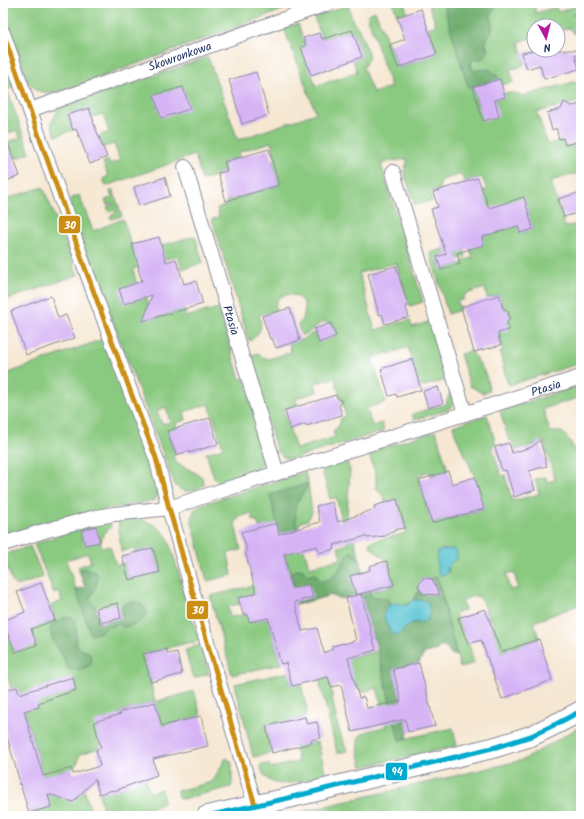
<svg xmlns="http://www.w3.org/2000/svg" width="584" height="819" viewBox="0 0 584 819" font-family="Kalam,sans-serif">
	<rect width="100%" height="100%" fill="#fff"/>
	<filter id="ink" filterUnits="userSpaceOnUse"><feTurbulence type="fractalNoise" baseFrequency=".025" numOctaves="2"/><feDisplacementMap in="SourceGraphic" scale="8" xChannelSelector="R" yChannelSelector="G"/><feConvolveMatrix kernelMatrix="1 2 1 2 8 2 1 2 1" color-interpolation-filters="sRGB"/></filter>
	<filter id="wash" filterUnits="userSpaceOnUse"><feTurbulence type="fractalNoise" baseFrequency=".012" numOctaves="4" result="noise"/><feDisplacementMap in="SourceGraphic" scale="16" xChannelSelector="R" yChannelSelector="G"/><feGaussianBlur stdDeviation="0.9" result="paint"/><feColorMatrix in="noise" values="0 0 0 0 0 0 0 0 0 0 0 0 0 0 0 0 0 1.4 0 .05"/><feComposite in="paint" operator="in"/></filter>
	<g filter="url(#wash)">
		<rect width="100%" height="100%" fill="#f6e7d2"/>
		<g fill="#8ac980" stroke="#527c6f" fill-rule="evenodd">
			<polygon points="3,3 301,3 66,90 47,93 36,90 28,82 3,9"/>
			<polygon points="393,3 406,3 404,4 407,12 397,15"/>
			<path d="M428 3H522L524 8 534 5 536 13 556 7 558 12 581 4V12L571 15C582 18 581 24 581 34L577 36C572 33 573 29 568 28L558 31V26H534V37L519 42 525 63 520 67 510 69 513 82 501 85 500 79 490 70H480L474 71 472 69 471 62 472 60 488 50 485 43 486 40 457 49 468 87H473L478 105 504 97V93H515L523 96 581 80V101L537 112 547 144 562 140 564 147 581 143V172L551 181 565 227 581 223V363L509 385 506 379 500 352 503 351 498 333 510 317 508 311 503 308 499 295 487 298 485 288 465 294 463 300 457 301 460 310 448 314 430 253 462 243 466 257 459 259 456 251 437 257 441 270 460 264 465 260 473 258 470 249 481 237 483 191 487 190 482 177 465 182 462 176 458 175 442 180 440 184V189L430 192 432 201 415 205 404 172 408 159 391 161 381 164 423 302 410 306 396 263 359 273 375 330 410 320 412 327 432 321 454 395C453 401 453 407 447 410L414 420 412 414 446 404 450 392 446 380 420 387 408 347 394 352V353L389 354 388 353 372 358 386 402 367 408 372 426 382 423 384 431 292 459C284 459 281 456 276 449L257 384 252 363 253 355 258 353 263 357 269 359 291 352 289 344 303 339 315 332 319 342 336 336 331 323 329 324 327 322C317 321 312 334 301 335L298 325C320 296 281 286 276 303 275 305 276 308 276 310L259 315C263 328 260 335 249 341L212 219 219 217 217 208 227 205 226 201 279 185 272 161 276 159 271 142 239 152 240 157 223 162 225 171 218 173V175L202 180 195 155 106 186 103 179 108 176 103 162 108 160 109 164 120 161 114 144 103 147 99 136 109 132 103 114 93 117 89 108 68 115 73 130 56 136 51 124 58 109 208 57 238 140 316 113 284 28 298 24 306 46 302 47 316 86 357 72 353 60 362 57 352 30 322 39 314 17 348 5 353 22 359 29 369 56 363 68 373 93 391 87 367 15 375 11 398 68 437 54 428 28 436 25ZM524 198 533 229 520 233ZM335 378 346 416 341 418 339 426 333 431 335 437 296 449 283 409 297 405 296 398 317 392 315 383Z"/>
			<polygon points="3,54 15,86 7,90 30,153 14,159 7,142 20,138 17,130 3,135"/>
			<polygon points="43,187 78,275 3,301 3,200"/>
			<polygon points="113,190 122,216 111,219 110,216 116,213 115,210 109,212 107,207 114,205 113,203 107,205 105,200 112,198 110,191"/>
			<path d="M79 195 93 231 123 219 133 250 147 265 133 269 137 285 142 283 152 319 184 309 186 317 218 308 240 379 245 378 265 457 263 463 256 470 218 482 215 480 206 453 223 448 209 404 184 412 186 420 176 423 178 431 168 435 176 455 173 456 175 462 201 476 204 483V485C194 491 183 495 175 485L75 222 70 204V199ZM166 407 170 422 162 424 157 411Z"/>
			<polygon points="195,236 203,263 182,269 178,256 149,264 145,250"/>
			<polygon points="103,339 151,459 158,490 157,497 153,501 115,507 3,535 3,375"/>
			<path d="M471 351C480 364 488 374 489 391L482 393 470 386 460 354Z"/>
			<path d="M581 385V397L543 409 550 432H562L566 436 570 441 581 463V604L534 622 539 639 487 657 492 636 495 634 492 627 494 626 491 618 489 619C486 612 484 595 474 596 470 597 466 599 462 601L465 610 455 613 460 628 462 627 470 648 474 663 460 668 437 577 433 578 432 579 423 578 418 586 422 594 417 593C415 598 411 604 406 605 402 606 402 604 399 604 396 603 393 605 390 606L389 602 378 597H371L369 592 394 585 387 561 370 547V542L406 533 397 499 385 502 383 495 380 493 376 488V475L368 452 436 431 448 471 431 476 429 471 418 475 432 523 483 510 475 477 456 436 453 426 487 415 496 444 492 446 501 476 505 475 512 501 539 494 535 479 546 477 547 482 555 480 544 442 515 450 512 440 509 441 500 411ZM453 549 457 556 456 559 449 563 448 572 439 573 438 569V552L441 550ZM514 572 518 588 510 590 506 574Z"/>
			<polygon points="346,459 350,470 347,514 367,585 296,605 267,591 239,598 240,604 228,606 230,617 247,614 250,622 271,618 272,624 270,625 281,664 232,675 210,596 281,579 282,583 291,580 282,545 267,548 261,527 259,527 258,522 253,520 252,513 239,517 235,524 241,550 228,553 232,575 207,581 195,533 192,524 192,516 194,510 200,505 305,472 308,483 312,512 308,520 301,522 298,527 309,567 341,559 338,547 348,544 336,497 330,499 321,467"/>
			<path d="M139 519C152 524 159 525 168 538L199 641 192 643 191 642 144 654 155 702 194 691 201 716 162 726 155 702 120 712 150 792 161 789 163 795V803L143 813 132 816H105L99 794 113 790 115 791 120 789 122 788 110 745 80 754C77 770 71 768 57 772L83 786 92 816H14L29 813 51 807 18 687 11 689 4 662H3V621L12 644 17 651 37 644 31 629 55 620 50 606 62 601 59 591 54 593 34 544 90 525 110 521 111 527C104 533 98 538 102 548L110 546 116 565 124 563 129 580 160 572 153 548 135 553 134 548 121 552 118 520ZM88 553 91 562 78 567 85 587 76 590 66 560Z"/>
			<polygon points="30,546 43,577 21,585 15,585 12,582 10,575 3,555"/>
			<polygon points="200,645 209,674 193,678 185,650 193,648 193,647"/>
			<path d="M378 651 399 740 453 728 457 746 362 767 358 749 359 748C359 745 357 742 358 739 361 730 380 729 387 726L377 688 362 692 360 687 346 690 348 658Z"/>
			<path d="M325 663C327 671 330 679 331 688 334 709 337 732 348 751L337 753 319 679Z"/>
			<polygon points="288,672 292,686 301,684 307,710 305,717 266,726 272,753 253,757 235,684"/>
			<polygon points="581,726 581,816 283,816 523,760"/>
			<path d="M318 742 326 776C318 777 309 779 301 781 283 785 266 788 260 765L269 764 270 768 298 762 295 747Z"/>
			<path d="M226 758 231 761 232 764V784L231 787 182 799C178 798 177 795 177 791L212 782Z"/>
		</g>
		<g fill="#6fad6e" stroke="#456e66">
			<path d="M443 3H497C496 7 493 10 491 14 490 19 493 25 492 30 491 34 487 36 486 41 484 46 490 50 486 55 483 60 477 59 472 60 469 63 471 68 474 71L488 69 500 79 468 87Z"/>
			<path d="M308 483C306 491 299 497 296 505 294 514 297 523 296 531L282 544 270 495Z"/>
			<path d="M351 552H353L360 560 371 597H378L387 599 389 602 390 606 386 610 385 620 389 629 404 628 410 624 415 622 421 623 416 600H413L417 593 422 594 436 587 432 579 434 577H437L457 656 450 654 446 647 441 646 437 650 425 653 421 659 419 663 393 669 408 732 407 738 399 740 378 651 375 641 373 637 361 594C350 597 341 602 331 595L298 604 290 574 293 571 301 569 304 571 305 574 307 576 315 574 322 581C331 580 338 573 342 565 345 560 345 555 351 552Z"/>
			<path d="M82 569H88L90 571C102 571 97 581 95 588 94 589 93 594 92 594 91 596 89 598 89 600L94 604 96 608 100 623 121 618 123 605C132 599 144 602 147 613 143 623 133 625 123 627L119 624 114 625 111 627 107 626 103 631 91 635 76 590 85 587 79 570Z"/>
			<path d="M66 617 73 618 76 621C78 628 74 639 77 645 81 655 92 644 91 664 86 669 75 671 68 669 65 665 66 662 64 658 58 649 51 640 50 629L53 625Z"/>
		</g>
		<g fill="#58c4d2" stroke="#3a7a98">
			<path d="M453 549 457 552V556L456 559 449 564 447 573 444 575H440C436 569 436 559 438 552L441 550Z"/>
			<path d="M413 600C431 599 431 604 427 620 422 624 417 621 412 623 407 625 403 631 399 634H393C385 624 377 607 396 603 400 603 402 606 405 605 408 605 411 602 413 600Z"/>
		</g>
		<g id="blocks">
			<g fill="#d5b3f5">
				<polygon points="421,9 437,54 398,68 389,45 405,39 397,17"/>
				<polygon points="352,30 362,57 311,75 301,47 306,46 303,38 319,33 322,39"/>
				<polygon points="535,50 577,50 578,54 575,55 579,69 544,79 540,65 527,69 522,53"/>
				<polygon points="256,72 269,115 242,124 229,80"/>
				<polygon points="500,79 505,97 495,100 499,117 483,121 473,87"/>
				<polygon points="183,87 190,109 161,118 154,95"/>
				<polygon points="564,102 572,106 581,104 581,141 565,145 563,138 559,139 556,128 552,130 547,113 561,109"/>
				<polygon points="89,108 94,122 93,122 107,157 90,164 76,129 73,130 67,115"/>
				<polygon points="3,135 5,135 20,176 3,182"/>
				<polygon points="269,149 279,185 226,201 218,173 227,171 224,162"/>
				<polygon points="165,177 170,196 139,206 134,187"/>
				<polygon points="478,178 489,208 524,197 533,229 520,233 518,226 482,237 484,245 457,253 460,264 441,270 437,257 446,254 431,209 438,207 433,192"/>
				<polygon points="581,192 581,209 576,210 577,213 564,217 558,199"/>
				<polygon points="159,237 166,262 176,259 184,284 196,281 203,304 143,321 152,295 124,304 119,289 142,281 138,269 139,269 132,244"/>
				<polygon points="396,266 408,306 406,307 409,317 385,324 382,314 379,315 368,274"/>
				<polygon points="499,295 503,308 508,311 510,318 507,322 509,330 498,333 501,345 474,352 461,307"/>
				<polygon points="51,296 58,318 66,315 75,338 26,355 11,311"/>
				<polygon points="290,308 300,340 276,348 272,338 270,339 262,316"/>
				<polygon points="331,323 336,336 319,343 314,329"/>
				<polygon points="412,359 421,390 397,397 396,394 389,396 381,369"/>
				<polygon points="438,387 443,403 428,408 423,391"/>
				<polygon points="336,395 337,398 342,401 339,406 342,415 306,426 306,424 290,429 285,410"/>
				<polygon points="210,418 218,444 189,453 189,451 176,455 167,431"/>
				<polygon points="540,440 547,466 529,471 535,490 514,497 506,470 502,471 495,447 509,443 512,453 532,447"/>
				<polygon points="448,471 452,484 475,477 484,509 432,523 419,480"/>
				<polygon points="397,499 405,528 398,529 385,536 367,538 366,536 334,545 335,549 319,553 317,546 284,554 293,588 309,584 313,597 295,602 302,631 317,628 324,653 332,649 332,646 344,643 344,644 356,640 346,598 361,594 376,650 348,658 359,698 364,697 367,708 401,701 393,669 419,663 435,726 408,732 405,719 352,732 341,685 331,687 328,677 292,686 286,663 281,664 268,618 249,622 247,614 243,614 238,598 256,593 246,555 246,546 241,532 277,523 279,534 320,522 316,506 332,502 338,522 375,509 374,506"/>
				<polygon points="96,526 100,542 85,545 81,531"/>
				<polygon points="153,548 160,572 129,580 122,556"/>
				<polygon points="387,561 394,585 356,595 350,576 370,570 369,566"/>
				<polygon points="423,578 432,579 440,595 422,594 418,586"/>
				<polygon points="41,583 55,620 31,629 37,645 15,652 3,621 25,612 17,592"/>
				<polygon points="118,603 121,618 100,623 96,608"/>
				<polygon points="485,609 501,652 539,639 552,680 502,699 481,640 468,644 458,618"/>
				<polygon points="166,649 168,654 177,652 182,674 151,682 143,654"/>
				<polygon points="73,677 76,690 38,703 39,707 24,711 43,776 71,768 73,774 100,766 96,750 101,748 94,722 121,714 120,712 155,702 162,726 201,716 208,746 153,759 157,775 122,788 120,789 115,791 113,790 99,794 95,779 73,802 48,794 51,807 29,813 20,784 18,784 20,783 3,722 3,691 17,687 19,694"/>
				<polygon points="305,717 307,724 317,722 321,738 311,740 312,743 272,753 266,726"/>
			</g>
		</g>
	</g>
	<g filter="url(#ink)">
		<use href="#blocks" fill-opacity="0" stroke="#888b98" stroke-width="1"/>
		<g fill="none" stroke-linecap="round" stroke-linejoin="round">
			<defs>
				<g id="street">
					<polyline points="3,33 85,268 131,393 156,458 169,508 200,618 255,805"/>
					<path id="s1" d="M30 110 329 3"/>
					<path id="s2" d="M185 167 277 473"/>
					<polyline points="393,172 465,414"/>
					<path id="s3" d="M3 544 44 531 92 518 114 514 169 508 214 493 581 377"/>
				</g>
				<polyline id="secondary" points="207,816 284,799 496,747 531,736 558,723 581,711"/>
			</defs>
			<use href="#street" stroke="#888b98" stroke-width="16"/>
			<use href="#secondary" stroke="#888b98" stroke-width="22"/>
			<use href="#street" stroke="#fff" stroke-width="14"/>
			<use href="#secondary" stroke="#fff" stroke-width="20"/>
			<defs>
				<polyline id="bus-1" points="3,33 85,268 131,393 156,458 169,508 200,618 255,805"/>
				<polyline id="bus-2" points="207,816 284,799 496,747 531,736 558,723 581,711"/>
			</defs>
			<use href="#bus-1" stroke="#fff" stroke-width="8"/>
			<use href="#bus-2" stroke="#fff" stroke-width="8"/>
			<use href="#bus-1" stroke="#cb8e13" stroke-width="5"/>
			<use href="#bus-2" stroke="#00a9ce" stroke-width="5"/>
		</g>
	</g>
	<g text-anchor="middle" stroke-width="3" stroke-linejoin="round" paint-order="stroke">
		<g font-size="12" fill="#1b2f5e" stroke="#fff">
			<text dy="4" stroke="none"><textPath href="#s1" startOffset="159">Skowronkowa</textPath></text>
			<text dy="4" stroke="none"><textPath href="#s2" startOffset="160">Ptasia</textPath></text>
			<text dy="4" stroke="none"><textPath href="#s3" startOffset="566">Ptasia</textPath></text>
		</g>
	</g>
	<g stroke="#fff" stroke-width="1.5">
		<rect x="58" y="215" width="23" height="19" rx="4" fill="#cb8e13"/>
		<rect x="186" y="600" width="23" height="20" rx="4" fill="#cb8e13"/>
		<rect x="385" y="762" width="23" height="19" rx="4" fill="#00a9ce"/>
	</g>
	<g font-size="11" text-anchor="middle" font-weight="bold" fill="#fff">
		<text x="70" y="229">30</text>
		<text x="198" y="614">30</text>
		<text x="397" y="775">94</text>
	</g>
	<rect width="584" height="819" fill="none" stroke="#fff" stroke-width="16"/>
	<g transform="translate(546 38) rotate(173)"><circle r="19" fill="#ffffff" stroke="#a4acbf"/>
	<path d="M0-3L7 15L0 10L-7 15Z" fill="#b5179e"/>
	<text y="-6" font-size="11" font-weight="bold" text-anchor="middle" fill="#1b2f5e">N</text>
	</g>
</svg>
